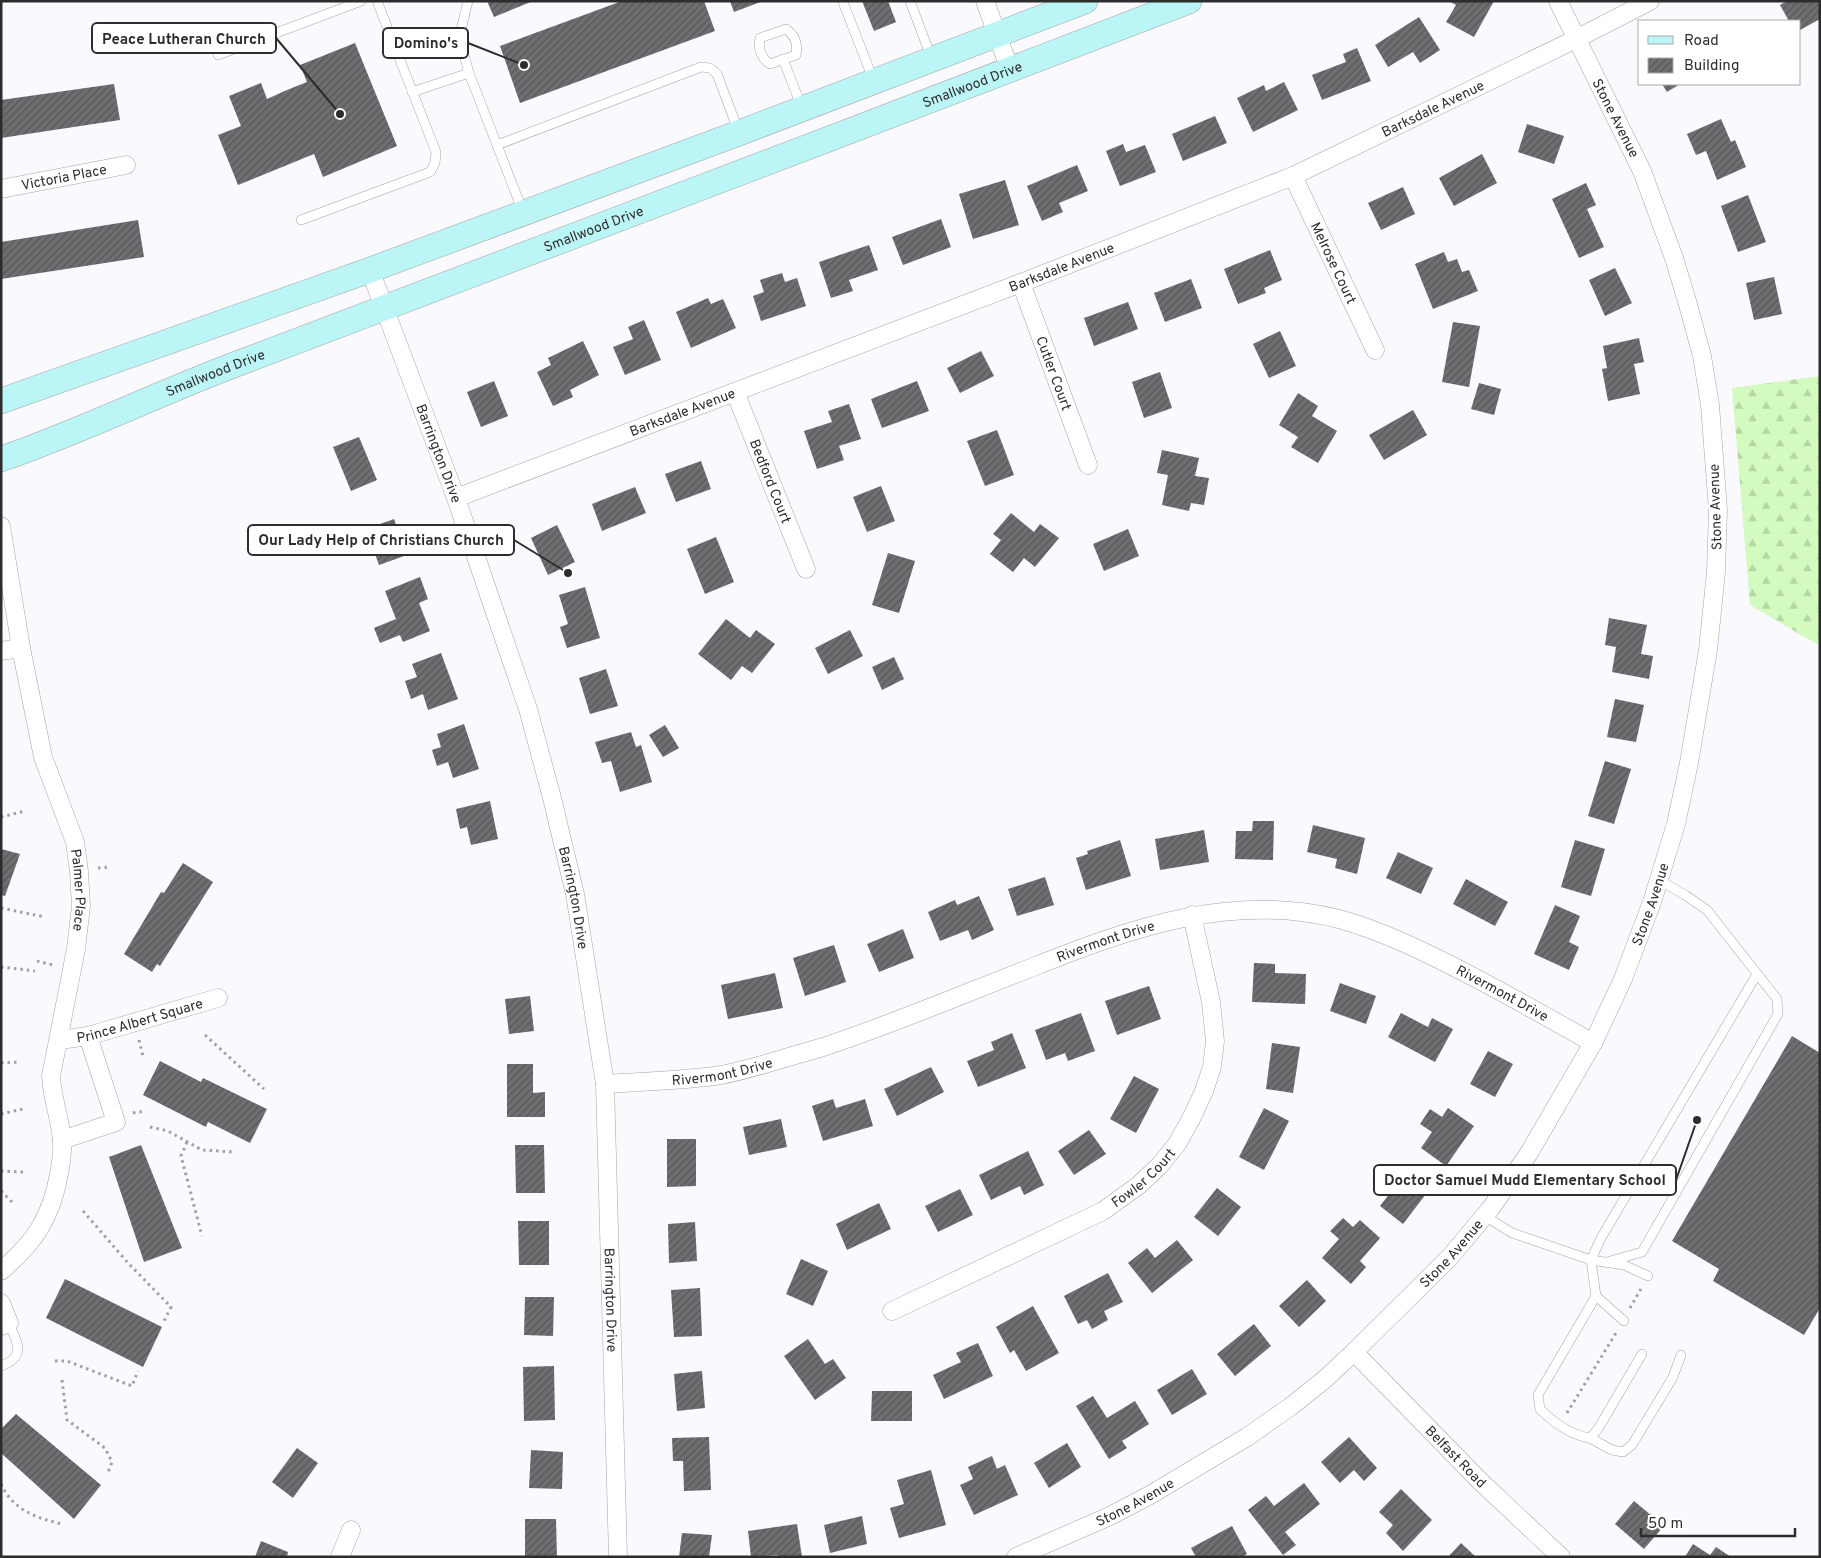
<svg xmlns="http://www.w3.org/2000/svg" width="1821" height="1558" viewBox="0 0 1821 1558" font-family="Overpass,sans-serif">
	<defs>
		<pattern id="forest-firs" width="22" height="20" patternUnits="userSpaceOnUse" patternTransform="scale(1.25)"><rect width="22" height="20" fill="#d3fabf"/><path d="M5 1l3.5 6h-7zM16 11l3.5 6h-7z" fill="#b5d7a4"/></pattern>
		<pattern id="building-hatch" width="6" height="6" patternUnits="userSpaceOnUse" patternTransform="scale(1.25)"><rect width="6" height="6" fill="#6f6e71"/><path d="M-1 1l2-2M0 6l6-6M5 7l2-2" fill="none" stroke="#575658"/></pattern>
	</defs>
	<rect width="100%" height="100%" fill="#faf9fd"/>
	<polygon fill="url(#forest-firs)" points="1820,376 1820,646 1750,605 1732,388"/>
	<g fill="url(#building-hatch)">
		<polygon points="487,1 533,1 494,17"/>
		<polygon points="622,1 704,1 715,31 520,103 500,46"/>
		<polygon points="730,1 763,1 734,12"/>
		<polygon points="862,1 888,1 896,22 874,31"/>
		<polygon points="1449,1 1494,1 1474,37 1446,22 1456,5"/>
		<polygon points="1787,1 1820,1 1820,19 1800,30 1800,21 1789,21 1780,5"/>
		<polygon points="1419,17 1440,50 1420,63 1413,52 1388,67 1375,45"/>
		<polygon points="355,43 397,146 323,177 314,154 238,185 218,135 241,126 229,96 261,83 267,99 287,90 307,82 300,65"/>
		<polygon points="1357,48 1371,81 1322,100 1312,75 1346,62 1343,54"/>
		<polygon points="1284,82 1298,110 1253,132 1237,98 1264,85 1266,91"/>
		<polygon points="114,84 120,120 1,138 1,100"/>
		<polygon points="1662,84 1680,84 1667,92"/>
		<polygon points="1215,116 1227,143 1183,161 1172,134"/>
		<polygon points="1721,119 1731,142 1735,140 1746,167 1717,180 1706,151 1696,155 1687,134"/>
		<polygon points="1527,124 1564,136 1554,164 1518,152"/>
		<polygon points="1123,144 1126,152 1145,145 1156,172 1120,186 1106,151"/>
		<polygon points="1482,154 1497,183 1454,206 1439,178"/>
		<polygon points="1077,165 1088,191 1059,203 1063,212 1042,221 1027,186"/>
		<polygon points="1005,180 1019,225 973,239 959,194"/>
		<polygon points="1586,183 1596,205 1587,209 1604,247 1579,258 1552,199"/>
		<polygon points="1403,187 1415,214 1381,230 1368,203"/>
		<polygon points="1748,195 1766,242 1738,252 1721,206"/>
		<polygon points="941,219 951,247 903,265 892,237"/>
		<polygon points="138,220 144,257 1,279 1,242"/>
		<polygon points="869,245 878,270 849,280 853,291 831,298 819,262"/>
		<polygon points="1270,250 1282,280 1264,288 1266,293 1238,304 1224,269"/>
		<polygon points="1444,252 1448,262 1457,259 1462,272 1469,270 1478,291 1433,309 1415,264"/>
		<polygon points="1615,268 1632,303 1605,316 1589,280"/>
		<polygon points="782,273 785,282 797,278 806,306 761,321 753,296 764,292 760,280"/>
		<polygon points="1774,277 1782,314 1754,320 1746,283"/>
		<polygon points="1191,279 1202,308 1165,322 1154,293"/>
		<polygon points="708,298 711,304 723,299 736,328 691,348 676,312"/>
		<polygon points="1128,302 1138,329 1094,346 1084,318"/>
		<polygon points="644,320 661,360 625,375 613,347 633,339 628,327"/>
		<polygon points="1453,322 1480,326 1469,387 1442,382"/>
		<polygon points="1280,331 1296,366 1269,378 1253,344"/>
		<polygon points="1639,338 1644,362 1634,364 1640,394 1608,401 1602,369 1607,368 1603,346"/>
		<polygon points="583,341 599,375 570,390 573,397 553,406 537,372 551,365 548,358"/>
		<polygon points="981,351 994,376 960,393 947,368"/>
		<polygon points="1160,372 1172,408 1144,418 1132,382"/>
		<polygon points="494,381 508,416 481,427 467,392"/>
		<polygon points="917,381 929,411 882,428 871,399"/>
		<polygon points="1479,383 1501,389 1494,415 1471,409"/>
		<polygon points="1298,393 1318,406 1312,416 1337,431 1318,463 1291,447 1298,437 1279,425"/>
		<polygon points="849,404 861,439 839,446 844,460 817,469 804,431 832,422 828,411"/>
		<polygon points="1413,410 1427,435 1384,460 1369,435"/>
		<polygon points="997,430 1014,475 985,486 967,441"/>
		<polygon points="359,437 377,480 351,491 333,447"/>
		<polygon points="1162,450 1199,458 1195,476 1209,478 1204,505 1191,503 1189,511 1162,505 1168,475 1157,473"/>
		<polygon points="701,461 711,489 676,502 665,474"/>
		<polygon points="881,486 895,521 867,532 853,497"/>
		<polygon points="635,487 646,513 602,531 592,504"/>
		<polygon points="1011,513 1034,532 1040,524 1059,538 1035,567 1024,558 1013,572 990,554 1001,540 993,534"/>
		<polygon points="394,519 407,555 379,565 366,529"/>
		<polygon points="557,525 575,562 548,575 531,538"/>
		<polygon points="1128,529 1139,556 1104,571 1093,544"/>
		<polygon points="716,537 734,582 705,594 687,549"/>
		<polygon points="888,553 915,561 899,613 872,605"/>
		<polygon points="420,577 428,599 419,603 430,631 403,642 400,635 380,643 374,628 396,619 385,591"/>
		<polygon points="585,587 600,638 567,648 560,627 568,624 559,595"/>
		<polygon points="1609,618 1647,625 1641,654 1653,656 1649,679 1612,672 1616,647 1605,645"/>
		<polygon points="726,619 750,638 756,630 775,644 752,673 742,666 731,680 698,654"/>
		<polygon points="850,630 863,656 828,674 815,648"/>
		<polygon points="441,653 458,699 428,710 423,694 411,699 405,681 417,677 412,664"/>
		<polygon points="894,657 904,679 882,690 872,667"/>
		<polygon points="606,669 618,706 590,714 579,678"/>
		<polygon points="1615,699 1644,705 1636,742 1607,737"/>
		<polygon points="464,724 479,769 453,778 448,762 437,766 432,750 441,747 437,734"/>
		<polygon points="665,725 679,748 663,757 649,735"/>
		<polygon points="631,732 636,747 641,745 652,782 620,792 611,761 602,763 595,742"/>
		<polygon points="1605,761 1631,769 1614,824 1588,816"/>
		<polygon points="490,801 498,839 471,845 467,827 460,829 456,809"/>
		<polygon points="1253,821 1274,821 1273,860 1235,859 1236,831 1252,831"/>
		<polygon points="1313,825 1365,838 1357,874 1335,868 1337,859 1307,852"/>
		<polygon points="1204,830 1209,862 1160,870 1155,839"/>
		<polygon points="1120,840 1131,876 1086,890 1076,858 1088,854 1087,851"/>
		<polygon points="1575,840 1605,849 1591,896 1561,887"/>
		<polygon points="1,849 20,854 5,896 1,895"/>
		<polygon points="1398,852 1433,868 1421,894 1386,878"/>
		<polygon points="183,863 213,882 160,966 157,964 152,972 124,954 161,892 164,893"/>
		<polygon points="1045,877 1054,905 1017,916 1008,889"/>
		<polygon points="1466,879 1508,902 1495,926 1453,904"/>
		<polygon points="979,896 994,930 972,940 968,930 940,941 928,912 955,900 957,905"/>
		<polygon points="1555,905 1580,916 1569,942 1579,947 1569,970 1534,954"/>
		<polygon points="903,929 914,958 879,972 867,944"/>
		<polygon points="834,945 846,982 805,996 793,958"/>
		<polygon points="1254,963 1275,964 1275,973 1306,974 1305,1004 1252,1002"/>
		<polygon points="775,973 783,1008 728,1019 721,985"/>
		<polygon points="1340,983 1376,996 1366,1024 1330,1011"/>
		<polygon points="1149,986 1161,1019 1117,1035 1105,1001"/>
		<polygon points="530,996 534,1031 509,1034 505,999"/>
		<polygon points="1081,1013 1095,1051 1068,1061 1065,1053 1046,1060 1035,1030"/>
		<polygon points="1401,1013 1428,1027 1432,1018 1453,1029 1435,1062 1388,1037"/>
		<polygon points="1012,1033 1026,1068 978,1087 967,1061 994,1050 991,1042"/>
		<polygon points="1792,1036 1820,1053 1820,1308 1804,1335 1713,1281 1719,1269 1672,1241"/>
		<polygon points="1272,1043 1300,1047 1293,1093 1266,1089"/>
		<polygon points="1488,1051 1513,1064 1495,1097 1470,1084"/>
		<polygon points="160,1061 201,1082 203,1078 267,1109 250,1143 208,1122 206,1127 143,1095"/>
		<polygon points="507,1064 533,1064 533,1093 545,1092 545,1117 507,1117"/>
		<polygon points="931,1067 944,1092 897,1116 884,1089"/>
		<polygon points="1134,1076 1159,1089 1136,1133 1110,1119"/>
		<polygon points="833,1099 836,1108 865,1099 873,1126 823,1141 812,1106"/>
		<polygon points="1264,1108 1289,1121 1264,1170 1239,1157"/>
		<polygon points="1448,1108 1474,1126 1446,1166 1421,1148 1432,1132 1420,1124 1430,1109 1442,1117"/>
		<polygon points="781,1119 787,1147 749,1155 743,1127"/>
		<polygon points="1089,1130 1106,1154 1074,1175 1058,1151"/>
		<polygon points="667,1139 696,1139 696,1186 667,1187"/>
		<polygon points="141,1145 182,1248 144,1262 109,1157"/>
		<polygon points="515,1145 544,1145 545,1193 516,1193"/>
		<polygon points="1028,1151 1044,1185 1024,1195 1020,1186 991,1200 979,1175"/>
		<polygon points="1403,1176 1426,1194 1403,1224 1380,1206"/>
		<polygon points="1217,1188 1241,1207 1218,1236 1194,1217"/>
		<polygon points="960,1189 973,1215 938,1232 925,1206"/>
		<polygon points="879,1203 891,1229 847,1250 836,1224"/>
		<polygon points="1343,1218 1353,1227 1360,1220 1380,1238 1360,1261 1366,1267 1351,1284 1322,1258 1339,1239 1330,1231"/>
		<polygon points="518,1221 549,1221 549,1265 519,1265"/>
		<polygon points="695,1222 697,1261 669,1263 668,1224"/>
		<polygon points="1177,1240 1193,1260 1152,1293 1128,1263 1147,1248 1155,1258"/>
		<polygon points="801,1259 828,1271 813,1306 786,1294"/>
		<polygon points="1108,1273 1123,1302 1104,1311 1108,1320 1092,1329 1087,1320 1078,1324 1064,1296"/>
		<polygon points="65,1279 162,1327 143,1367 46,1318"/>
		<polygon points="1307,1280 1326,1301 1299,1327 1279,1306"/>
		<polygon points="700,1288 702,1336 674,1337 671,1290"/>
		<polygon points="525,1297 554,1297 553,1336 524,1335"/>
		<polygon points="1033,1306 1059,1353 1026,1371 1014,1350 1010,1353 996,1327"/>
		<polygon points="1254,1324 1271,1346 1235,1376 1217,1354"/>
		<polygon points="808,1339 825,1364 833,1359 846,1378 815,1400 784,1356"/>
		<polygon points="978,1343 993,1376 944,1399 933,1375 961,1362 956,1353"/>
		<polygon points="554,1366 555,1420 524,1421 523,1367"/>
		<polygon points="1192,1369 1207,1394 1172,1415 1157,1390"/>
		<polygon points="702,1371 705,1408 677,1411 674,1374"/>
		<polygon points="872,1391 912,1391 912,1421 871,1421"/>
		<polygon points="1093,1396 1107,1418 1135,1401 1149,1424 1122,1441 1127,1448 1109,1459 1076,1406"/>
		<polygon points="16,1414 101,1485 74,1519 1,1453 1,1429"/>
		<polygon points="709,1437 711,1490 684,1491 683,1461 673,1461 672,1438"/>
		<polygon points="1349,1437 1377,1468 1364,1481 1354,1470 1340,1483 1321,1462"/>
		<polygon points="1067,1443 1081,1467 1049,1488 1034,1463"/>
		<polygon points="297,1448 318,1463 293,1498 272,1482"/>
		<polygon points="531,1450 563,1452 562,1489 529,1488"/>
		<polygon points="992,1456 997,1469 1005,1465 1018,1495 974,1515 960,1485 973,1479 968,1467"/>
		<polygon points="931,1470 946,1525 899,1538 890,1508 904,1504 897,1480"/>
		<polygon points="1304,1483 1320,1504 1285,1532 1296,1545 1283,1555 1248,1510 1266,1496 1274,1506"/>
		<polygon points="1401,1489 1432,1520 1403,1551 1386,1533 1393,1525 1379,1512"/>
		<polygon points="1634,1501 1664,1526 1644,1549 1615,1524"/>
		<polygon points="862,1516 867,1544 830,1553 824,1525"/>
		<polygon points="525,1519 556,1519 557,1557 525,1557"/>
		<polygon points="797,1524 802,1557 778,1557 778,1555 751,1557 748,1531"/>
		<polygon points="1232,1526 1247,1554 1242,1557 1196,1557 1191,1548"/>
		<polygon points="682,1533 712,1535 709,1557 679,1557"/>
		<polygon points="261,1541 288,1552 287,1557 255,1557"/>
		<polygon points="1461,1543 1476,1557 1448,1557"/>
		<polygon points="1693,1544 1710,1555 1716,1547 1731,1557 1685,1557"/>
	</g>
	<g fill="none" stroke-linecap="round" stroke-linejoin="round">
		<defs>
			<g id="service">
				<polyline points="468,1 461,30 461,44 469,73 523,212"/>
				<polyline points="910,1 931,57"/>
				<polyline points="843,2 873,79"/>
				<path d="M786 29C795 35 798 44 796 55L770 64C761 58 758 49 760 38Z"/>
				<polyline points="218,55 361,1"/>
				<polyline points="783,59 802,108"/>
				<polyline points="412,92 469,73"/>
				<polyline points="497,145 701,67 710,68 717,74 738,130"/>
				<polyline points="301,220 430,172 435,163 436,152 377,1"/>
				<polyline points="1485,1216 1512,1233 1527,1238 1591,1260 1624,1265 1648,1276"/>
				<polyline points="1607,1262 1642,1252 1778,1014 1777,999 1707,910 1685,895 1659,880"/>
				<polyline points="1596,1296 1624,1321"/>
				<path d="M1642 1354 1598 1429 1590 1438C1570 1435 1554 1423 1540 1409L1538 1395 1596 1296 1591 1260 1601 1238 1757 974"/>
				<path d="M1 1366C27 1356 17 1343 9 1323"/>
				<polyline points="1590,1438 1612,1450 1623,1452 1632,1445 1673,1377 1681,1355"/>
			</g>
			<g id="minor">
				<polyline points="985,1 1010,70"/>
				<path id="s1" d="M1293 176 1375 350"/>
				<path id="s2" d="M1 189 126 165"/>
				<path id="s3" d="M370 270 456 498 528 709 551 794 575 894 605 1084 618 1557"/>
				<path id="s4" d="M1021 283 1088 465"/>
				<path id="s5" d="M735 392 806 569"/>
				<path id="s6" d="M456 498 1021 283 1293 176 1576 39 1650 1"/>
				<path id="s7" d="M1 526 21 648 43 757 75 842 79 871 81 906 76 949 51 1076C52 1098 60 1118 62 1140 63 1151 61 1163 59 1174 51 1218 35 1242 1 1271"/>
				<polyline points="1,651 21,648"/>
				<path id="s8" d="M60 1040 88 1036 218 998"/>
				<path id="s9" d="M605 1084C644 1081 683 1081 721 1075 741 1071 762 1065 782 1059 798 1054 815 1050 832 1044 900 1021 966 993 1033 967 1131 928 1232 892 1339 919 1382 931 1421 950 1460 970 1505 993 1549 1018 1593 1043"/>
				<polyline points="62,1140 116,1122 88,1036"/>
				<polyline points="1,1303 9,1323 1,1326"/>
				<path id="s10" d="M892 1311 1103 1211 1139 1185 1160 1165 1177 1144 1191 1119 1204 1091 1212 1067 1215 1041 1211 1002 1192 915"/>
				<path id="s11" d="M1354 1352 1481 1482 1561 1557"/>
				<polyline points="340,1557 351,1530"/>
				<path id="s12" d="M1016 1557 1110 1516 1150 1495 1247 1437 1290 1407 1324 1380 1354 1352 1450 1257 1491 1208 1529 1153 1593 1043 1623 979 1652 902 1676 824 1689 763 1708 650 1716 572 1718 510 1710 405 1702 356 1687 301 1674 258 1642 171 1558 1"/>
			</g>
			<g id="secondary">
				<polyline points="1,401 370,270 739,133 1085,1"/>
				<path id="s13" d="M1 459C82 431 159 393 239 363 555 243 873 123 1189 1"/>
			</g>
		</defs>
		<use href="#service" stroke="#a5a4a7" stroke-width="10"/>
		<use href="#minor" stroke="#a5a4a7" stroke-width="19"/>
		<use href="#secondary" stroke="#a5a4a7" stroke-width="26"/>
		<g stroke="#a1a1a3" stroke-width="3" stroke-dasharray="2.5 4" stroke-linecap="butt">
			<polyline points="1,817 25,811"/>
			<polyline points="98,868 109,867"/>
			<polyline points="1,908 45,917"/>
			<polyline points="37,961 53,965"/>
			<polyline points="1,967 35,971"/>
			<polyline points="205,1035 264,1089"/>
			<polyline points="139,1040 143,1056"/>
			<polyline points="1,1063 19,1062"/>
			<polyline points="133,1113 145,1111"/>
			<polyline points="1,1114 23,1109"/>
			<polyline points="150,1127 168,1131 202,1150 235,1152"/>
			<polyline points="187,1142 181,1156 202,1236"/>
			<polyline points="1,1171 23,1172"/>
			<polyline points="1,1191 13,1203"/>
			<polyline points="83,1211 128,1263 171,1307 163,1323"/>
			<polyline points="1630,1308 1642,1287"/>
			<polyline points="55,1361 67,1361 132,1386 138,1371"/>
			<polyline points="62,1380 67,1420 105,1448 112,1462 107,1475"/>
			<polyline points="1567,1413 1616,1333"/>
			<path d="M1 1484C13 1510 36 1518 62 1524"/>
		</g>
		<use href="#service" stroke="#fff" stroke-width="9"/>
		<use href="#minor" stroke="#fff" stroke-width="18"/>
		<use href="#secondary" stroke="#bcf5f5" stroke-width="25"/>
	</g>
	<g text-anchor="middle" stroke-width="5" stroke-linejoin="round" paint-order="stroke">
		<g font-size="14" fill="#2d2d2e" stroke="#fff">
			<text dy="5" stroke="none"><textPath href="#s13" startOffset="1041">Smallwood Drive</textPath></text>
			<text dy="5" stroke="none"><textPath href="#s6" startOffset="1052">Barksdale Avenue</textPath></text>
			<text transform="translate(1616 118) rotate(63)" y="5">Stone Avenue</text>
			<text dy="5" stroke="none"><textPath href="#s2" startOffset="64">Victoria Place</textPath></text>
			<text dy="5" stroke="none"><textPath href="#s13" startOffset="636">Smallwood Drive</textPath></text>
			<text dy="5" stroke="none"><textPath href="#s1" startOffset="96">Melrose Court</textPath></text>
			<text dy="5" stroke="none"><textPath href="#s6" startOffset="648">Barksdale Avenue</textPath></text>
			<text dy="5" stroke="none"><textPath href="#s13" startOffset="231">Smallwood Drive</textPath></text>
			<text dy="5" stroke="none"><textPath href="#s4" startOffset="96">Cutler Court</textPath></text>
			<text dy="5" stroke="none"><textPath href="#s6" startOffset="242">Barksdale Avenue</textPath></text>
			<text dy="5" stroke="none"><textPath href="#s3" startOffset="196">Barrington Drive</textPath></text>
			<text dy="5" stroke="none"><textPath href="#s5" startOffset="96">Bedford Court</textPath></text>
			<text transform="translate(1715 507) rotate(-92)" y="5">Stone Avenue</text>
			<text dy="5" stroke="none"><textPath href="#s7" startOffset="374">Palmer Place</textPath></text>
			<text dy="5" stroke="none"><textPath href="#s3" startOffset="661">Barrington Drive</textPath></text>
			<text dy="5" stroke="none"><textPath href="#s12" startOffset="941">Stone Avenue</textPath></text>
			<text dy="5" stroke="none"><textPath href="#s9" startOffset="524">Rivermont Drive</textPath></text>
			<text dy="5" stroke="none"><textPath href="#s9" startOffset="942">Rivermont Drive</textPath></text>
			<text dy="5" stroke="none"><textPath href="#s8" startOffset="82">Prince Albert Square</textPath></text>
			<text dy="5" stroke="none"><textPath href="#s9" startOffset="118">Rivermont Drive</textPath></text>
			<text dy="5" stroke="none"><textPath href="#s10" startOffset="286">Fowler Court</textPath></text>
			<text dy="5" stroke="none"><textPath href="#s12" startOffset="536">Stone Avenue</textPath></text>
			<text dy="5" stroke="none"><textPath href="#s3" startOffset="1066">Barrington Drive</textPath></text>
			<text dy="5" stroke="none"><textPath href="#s11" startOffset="146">Belfast Road</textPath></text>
			<text dy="5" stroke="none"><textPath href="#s12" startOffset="131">Stone Avenue</textPath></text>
		</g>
	</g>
	<path fill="none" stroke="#2d2d2e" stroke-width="2" d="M340 114L276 38M524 65L468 43M568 573L514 540M1697 1120L1676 1180"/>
	<g fill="#2d2d2e" stroke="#fff" stroke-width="2">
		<circle cx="340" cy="114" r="5"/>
		<circle cx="524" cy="65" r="5"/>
		<circle cx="568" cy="573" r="5"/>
		<circle cx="1697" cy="1120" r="5"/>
	</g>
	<g fill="#fff" stroke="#2d2d2e" stroke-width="2">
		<rect x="92" y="23" width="184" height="30" rx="5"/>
		<rect x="383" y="28" width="85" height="30" rx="5"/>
		<rect x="248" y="525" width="266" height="30" rx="5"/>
		<rect x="1374" y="1165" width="302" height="30" rx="5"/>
	</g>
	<g font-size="15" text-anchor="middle" font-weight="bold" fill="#2d2d2e">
		<text x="184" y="44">Peace Lutheran Church</text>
		<text x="426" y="48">Domino's</text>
		<text x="381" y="545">Our Lady Help of Christians Church</text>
		<text x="1525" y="1185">Doctor Samuel Mudd Elementary School</text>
	</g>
	<rect width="1821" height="1558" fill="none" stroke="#2d2d2e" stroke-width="5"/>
	<rect x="1638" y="20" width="162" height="65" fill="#ffffff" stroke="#ababab"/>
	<rect x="1648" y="36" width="25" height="8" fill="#bcf5f5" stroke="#ababab"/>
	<text x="1684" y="45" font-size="15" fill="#2d2d2e">Road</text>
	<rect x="1648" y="58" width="25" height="15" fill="url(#building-hatch)" stroke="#ababab"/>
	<text x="1684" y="70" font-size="15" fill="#2d2d2e">Building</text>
	<path d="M1641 1528v8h154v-8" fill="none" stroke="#2d2d2e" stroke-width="2.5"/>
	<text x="1648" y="1528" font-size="15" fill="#2d2d2e" stroke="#ffffff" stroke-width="4" paint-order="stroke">50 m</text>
</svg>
